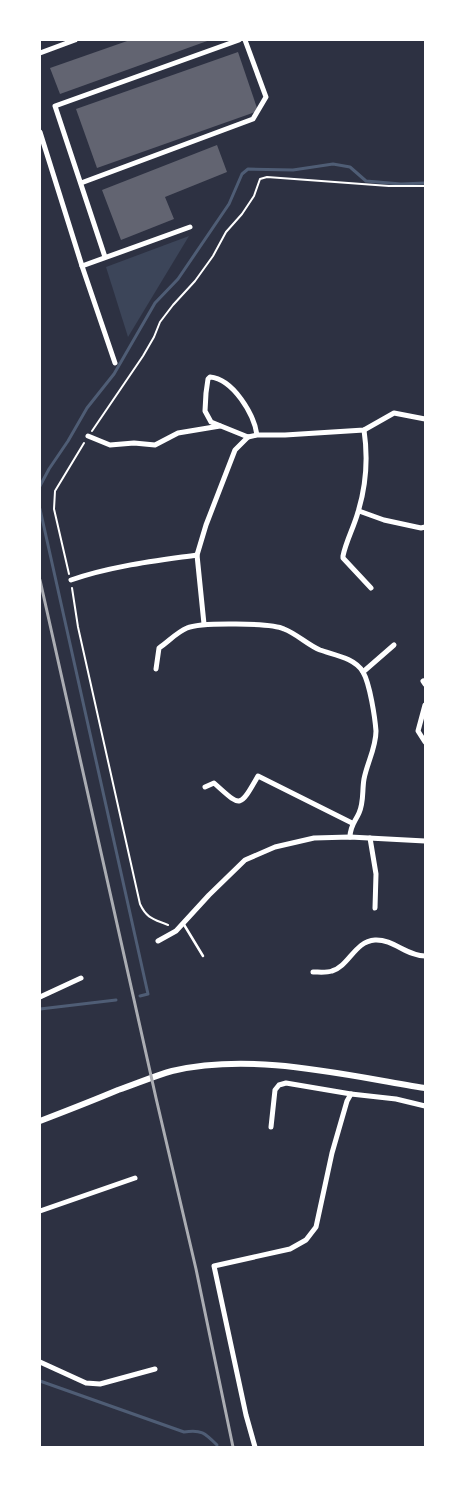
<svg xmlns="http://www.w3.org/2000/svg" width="465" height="1487" viewBox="0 0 465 1487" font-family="'Fira Sans',sans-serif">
	<rect width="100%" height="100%" fill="#2d3142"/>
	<polygon fill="#3c4559" points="189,236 128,337 106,267"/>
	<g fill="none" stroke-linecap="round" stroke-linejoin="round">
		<g stroke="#4f5d75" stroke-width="3">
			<polyline points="40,486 49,469 68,441 87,408 114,374 155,303 178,279 229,204 242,174 248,169 293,170 333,164 350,167 366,181 401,184 425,183"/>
			<polyline points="40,509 148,994 140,996"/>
			<polyline points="40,1009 116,1000"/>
			<path d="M40 1381 184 1432C201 1429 205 1433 217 1445"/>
		</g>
	</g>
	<g fill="#626471">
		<polygon points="130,40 210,40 60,94 50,68"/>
		<polygon points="238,52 258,111 97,168 76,109"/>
		<polygon points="217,145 227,172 165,197 174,219 121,240 102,190"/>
	</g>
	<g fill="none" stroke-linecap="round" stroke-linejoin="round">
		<g stroke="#fff" stroke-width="2">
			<polyline points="92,431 143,356 154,337 160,322 173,305 195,281 213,256 226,232 242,214 254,196 260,179 267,177 389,186 425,186"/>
			<polyline points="69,574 54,509 55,491 84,443"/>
			<path d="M72 588 78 627 140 904C147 919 154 919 168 925"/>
		</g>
		<polyline stroke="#fff" stroke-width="2.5" points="183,923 203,956"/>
		<g stroke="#fff" stroke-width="5">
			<polyline points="40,53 75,40"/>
			<polyline points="40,132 82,266 115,363"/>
			<polyline points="81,183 253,119 266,97 245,40"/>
			<polyline points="105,257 55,106 239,40"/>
			<polyline points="82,266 190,227"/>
			<path d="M364 430C368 457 366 486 358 512 354 527 346 541 343 556V558L371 588"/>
			<path d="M257 435C254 414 233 379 210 377L208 379 206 393 205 411 211 422 248 437 257 435H285L364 430 394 413 425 419"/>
			<polyline points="88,436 110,445 134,443 155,445 178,433 220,426"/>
			<polyline points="359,511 384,520 421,528 425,527"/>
			<path d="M71 580C111 566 155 561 197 555"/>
			<polyline points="204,624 197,555 206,525 235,450 248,437"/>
			<path d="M156 669 159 648C168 642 177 632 187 628 200 622 272 623 284 629 297 634 308 645 320 650 334 655 355 658 363 672 370 684 375 718 376 731 376 748 367 763 364 779 362 790 364 802 359 813 355 822 350 826 350 837"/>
			<polyline points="363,672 394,645"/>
			<polyline points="423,681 425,684"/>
			<polyline points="425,705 418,731 425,742"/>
			<path d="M205 787 214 783C241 807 239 809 258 776L352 823"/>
			<polyline points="370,838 376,874 375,908"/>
			<polyline points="158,941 176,931 209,895 245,860 275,847 314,838 350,837 425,841"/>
			<path d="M313 972C319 972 326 973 332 971 349 966 355 941 375 940 393 939 407 956 425 956"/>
			<polyline points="40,997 81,978"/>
			<polyline points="271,1127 275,1090 279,1085 286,1083 351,1094"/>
			<polyline points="40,1211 135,1178"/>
			<polyline points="40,1362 86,1383 100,1384 155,1369"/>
			<polyline points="255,1447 246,1415 214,1266 290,1249 306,1240 316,1227 332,1153 347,1101 351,1094 396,1099 425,1106"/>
		</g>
		<path stroke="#fff" stroke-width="6" d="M40 1121C66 1111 92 1101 118 1090 136 1084 154 1076 172 1071 254 1052 343 1075 425 1088"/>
		<polyline stroke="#abadb3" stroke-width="3" points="40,580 156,1098 196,1269 233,1447"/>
	</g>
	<rect width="465" height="1487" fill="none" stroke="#ffffff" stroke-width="82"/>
</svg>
